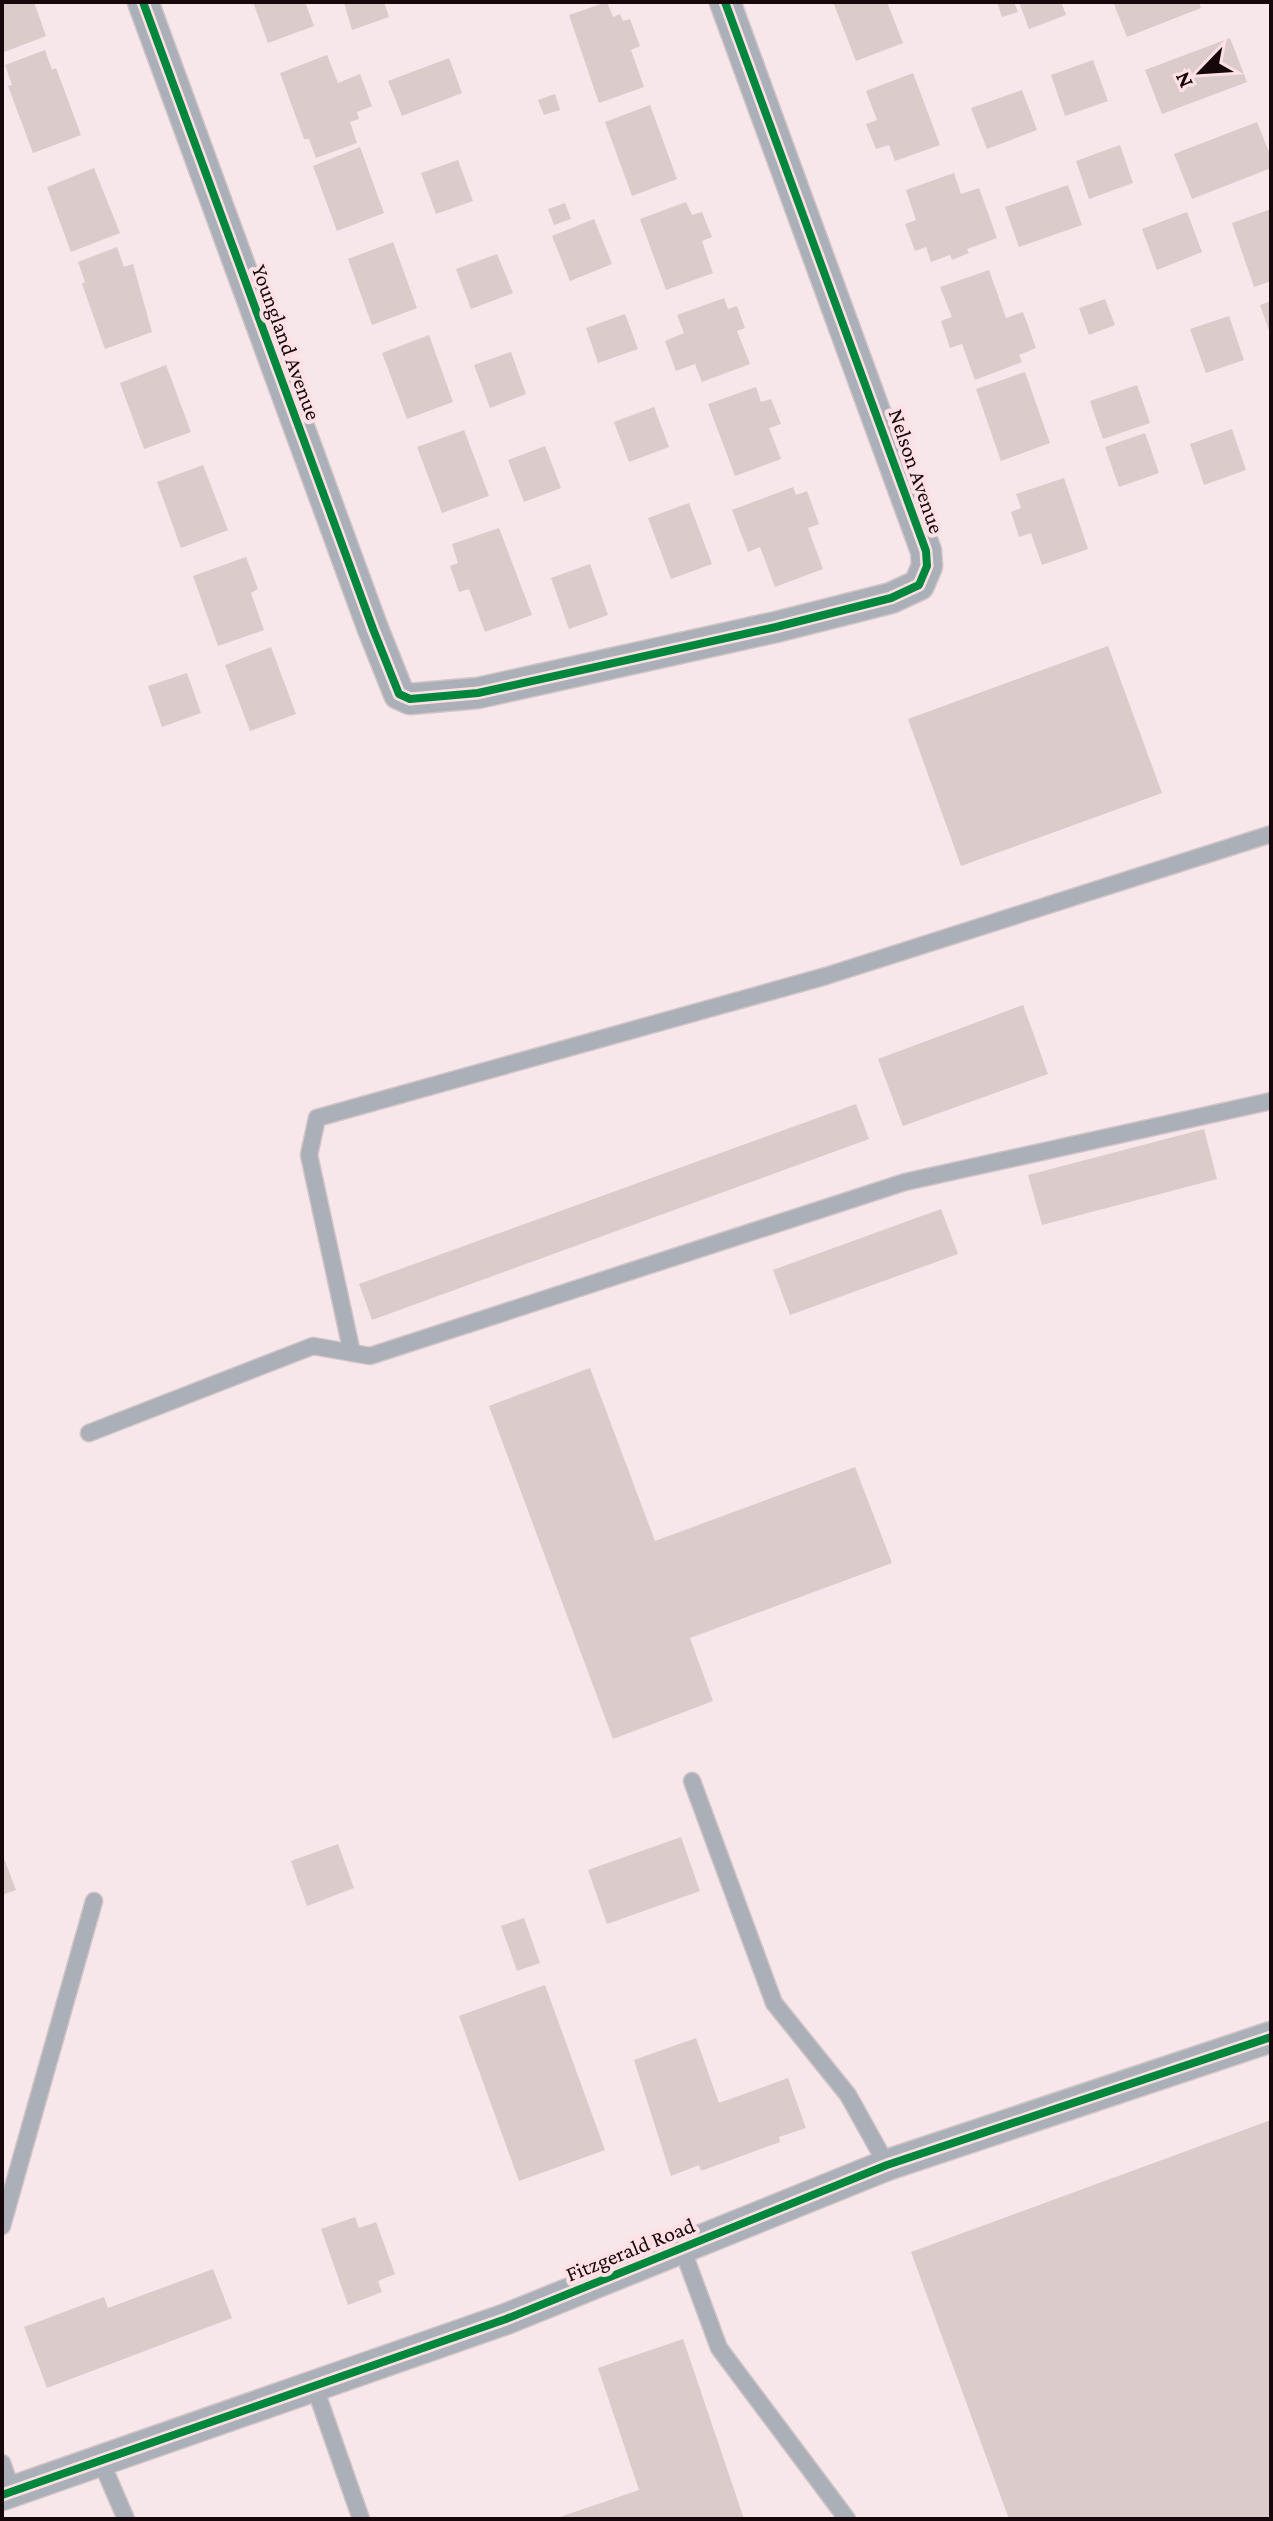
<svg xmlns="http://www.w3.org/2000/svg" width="1273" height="2521" viewBox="0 0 1273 2521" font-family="'Crimson Pro',serif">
	<rect width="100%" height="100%" fill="#f7e7ea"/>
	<g fill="#dccbcb">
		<polygon points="2,2 34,2 46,36 2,53"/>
		<polygon points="253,2 305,2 314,26 268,43"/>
		<polygon points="384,2 389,17 352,30 344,3"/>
		<polygon points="607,2 613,17 620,14 623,21 630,19 640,46 631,50 644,87 599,103 569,15"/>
		<polygon points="833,2 887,2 903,43 856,61"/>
		<polygon points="997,2 1014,2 1018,12 1002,17"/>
		<polygon points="1019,2 1061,2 1066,15 1029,29"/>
		<polygon points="1113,2 1199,2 1201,8 1127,37"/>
		<polygon points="1230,38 1247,82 1162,114 1145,70"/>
		<polygon points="45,50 52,70 56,68 81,135 33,153 8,86 12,85 5,65"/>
		<polygon points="327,55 338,83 360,74 372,106 357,112 359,119 350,122 357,143 316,158 309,139 304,139 280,73"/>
		<polygon points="449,58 462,93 402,116 388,81"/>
		<polygon points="1093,60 1108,101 1065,116 1051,75"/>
		<polygon points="913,73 940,145 895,161 889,145 876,149 866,124 877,120 866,91"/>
		<polygon points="1022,90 1037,130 987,149 971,108"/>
		<polygon points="555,94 560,110 544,115 538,100"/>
		<polygon points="650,105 677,179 632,196 605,122"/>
		<polygon points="1257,122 1271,157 1271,168 1192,199 1174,154"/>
		<polygon points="1120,145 1133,183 1089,199 1076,161"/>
		<polygon points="360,147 384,213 337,231 313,166"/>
		<polygon points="458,160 473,201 436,214 421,173"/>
		<polygon points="94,168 120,233 71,252 47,187"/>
		<polygon points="954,173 961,194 979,188 997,238 967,249 969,253 952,260 950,255 931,262 926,247 915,251 905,224 916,220 906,190"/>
		<polygon points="1068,185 1082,225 1019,247 1005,207"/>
		<polygon points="686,202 692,215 702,212 707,225 712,237 702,241 713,273 666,290 640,219"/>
		<polygon points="565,203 571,219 554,225 548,209"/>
		<polygon points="1271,209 1271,281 1254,287 1232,223"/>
		<polygon points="1187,212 1202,252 1157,270 1142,229"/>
		<polygon points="594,219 612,264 570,281 552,236"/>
		<polygon points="393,242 417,308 372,325 348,259"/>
		<polygon points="117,247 124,267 133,264 152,332 105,349 82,284 85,282 78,262"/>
		<polygon points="497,254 513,293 471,309 456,269"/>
		<polygon points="989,270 1006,318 1023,312 1036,348 1019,355 1022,362 975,380 962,344 950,348 941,321 952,317 940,287"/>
		<polygon points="724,298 728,309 737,306 745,328 737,331 750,364 702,382 695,364 676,371 665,341 684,333 677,315"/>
		<polygon points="1105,299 1115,325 1089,335 1079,308"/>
		<polygon points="1271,301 1271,336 1260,305"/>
		<polygon points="625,314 638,349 598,363 586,328"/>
		<polygon points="1229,316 1244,360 1206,373 1190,329"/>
		<polygon points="429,335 453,402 407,419 382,353"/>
		<polygon points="511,352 526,394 490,408 474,365"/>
		<polygon points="166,365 191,432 144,449 120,383"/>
		<polygon points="1025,372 1050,443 1001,461 976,389"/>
		<polygon points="1137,385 1150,423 1103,439 1090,401"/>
		<polygon points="756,387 761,402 771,399 781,424 769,428 781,459 735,476 708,404"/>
		<polygon points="654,407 669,447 629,462 614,422"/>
		<polygon points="1232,429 1246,470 1204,485 1190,444"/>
		<polygon points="464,430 489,496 442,513 417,447"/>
		<polygon points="1145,433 1159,473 1119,487 1105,447"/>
		<polygon points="545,446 561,488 524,502 508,460"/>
		<polygon points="203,465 228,530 181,548 157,482"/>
		<polygon points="1064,478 1088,549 1042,565 1031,533 1019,537 1011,512 1021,508 1016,494"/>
		<polygon points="793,487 796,495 807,491 819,524 808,528 823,569 775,587 760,547 748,552 732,510"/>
		<polygon points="689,503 712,564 671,579 648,518"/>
		<polygon points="499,528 532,615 485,632 469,589 459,592 450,566 458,563 452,544"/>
		<polygon points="246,557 258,589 251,593 264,630 218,646 193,576"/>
		<polygon points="590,564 608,615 569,629 551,578"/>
		<polygon points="1108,646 1162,793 961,866 908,719"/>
		<polygon points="271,647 296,714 250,731 225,665"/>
		<polygon points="187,673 201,713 162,727 148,686"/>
		<polygon points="1023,1005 1048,1074 903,1126 878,1059"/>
		<polygon points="856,1104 869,1139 372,1320 359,1284"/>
		<polygon points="1204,1129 1217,1179 1042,1225 1028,1175"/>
		<polygon points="941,1209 958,1254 790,1315 773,1270"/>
		<polygon points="590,1368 655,1541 855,1467 892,1563 690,1638 713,1701 613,1739 489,1406"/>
		<polygon points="681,1837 700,1891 607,1924 588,1870"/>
		<polygon points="338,1844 354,1888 307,1906 291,1861"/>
		<polygon points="2,1853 16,1890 2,1895"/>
		<polygon points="524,1918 540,1963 517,1971 501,1926"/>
		<polygon points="545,1985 605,2150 519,2181 459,2016"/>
		<polygon points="696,2038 719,2103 788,2078 806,2128 779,2137 780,2142 701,2171 699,2165 671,2176 634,2060"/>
		<polygon points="1271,2120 1271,2519 1009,2519 911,2252"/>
		<polygon points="355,2217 359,2228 376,2222 395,2274 378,2281 382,2292 348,2305 321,2229"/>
		<polygon points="213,2269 232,2318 47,2388 24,2327 104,2297 108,2308"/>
		<polygon points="683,2339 744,2519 554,2519 639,2490 598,2368"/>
	</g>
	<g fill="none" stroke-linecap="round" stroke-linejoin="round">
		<defs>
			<g id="service">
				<polyline points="352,1353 309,1155 317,1118 826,976 1271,834"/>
				<polyline points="89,1433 313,1346 370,1356 905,1182 1271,1101"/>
				<polyline points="692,1781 774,2003 848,2095 887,2165"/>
				<polyline points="2,2226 94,1901"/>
				<polyline points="682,2248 719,2348 847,2519"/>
				<polyline points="314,2385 361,2519"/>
				<polyline points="100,2459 126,2519"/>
				<polyline points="2,2463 12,2491"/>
			</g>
			<g id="minor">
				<polyline points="143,2 373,629 399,694 410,699 478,693 776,627 891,598 919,585 927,566 926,551 725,2"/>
				<polyline points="2,2495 506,2319 887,2165 1271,2037"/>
			</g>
		</defs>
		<use href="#service" stroke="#d1c5c7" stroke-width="19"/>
		<use href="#minor" stroke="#d1c5c7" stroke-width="33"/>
		<use href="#service" stroke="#abafb7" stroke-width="16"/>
		<use href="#minor" stroke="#abafb7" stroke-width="30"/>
		<defs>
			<g id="cycleway">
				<polyline points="143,2 373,629 399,694 410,699 478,693 776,627 891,598 919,585 927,566 926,551 725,2"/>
				<polyline points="2,2495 506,2319 887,2165 1271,2037"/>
			</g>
		</defs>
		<use href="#cycleway" stroke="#fee0e5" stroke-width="13"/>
		<use href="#cycleway" stroke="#00873e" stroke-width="8"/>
	</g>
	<g text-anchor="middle" stroke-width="8" stroke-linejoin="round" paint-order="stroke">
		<g font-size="22" fill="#16070a" stroke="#fee0e5">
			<text transform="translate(287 342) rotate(70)" y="8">Youngland Avenue</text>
			<text transform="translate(917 471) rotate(71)" y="8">Nelson Avenue</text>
			<text transform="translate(630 2249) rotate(-22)" y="8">Fitzgerald Road</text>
		</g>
	</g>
	<rect width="1273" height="2521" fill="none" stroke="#16070a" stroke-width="8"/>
	<g transform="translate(1201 72) rotate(245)" stroke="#fee0e5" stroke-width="6" paint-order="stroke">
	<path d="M0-6L14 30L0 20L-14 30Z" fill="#16070a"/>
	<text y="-12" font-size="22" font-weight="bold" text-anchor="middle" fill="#16070a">N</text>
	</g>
</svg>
